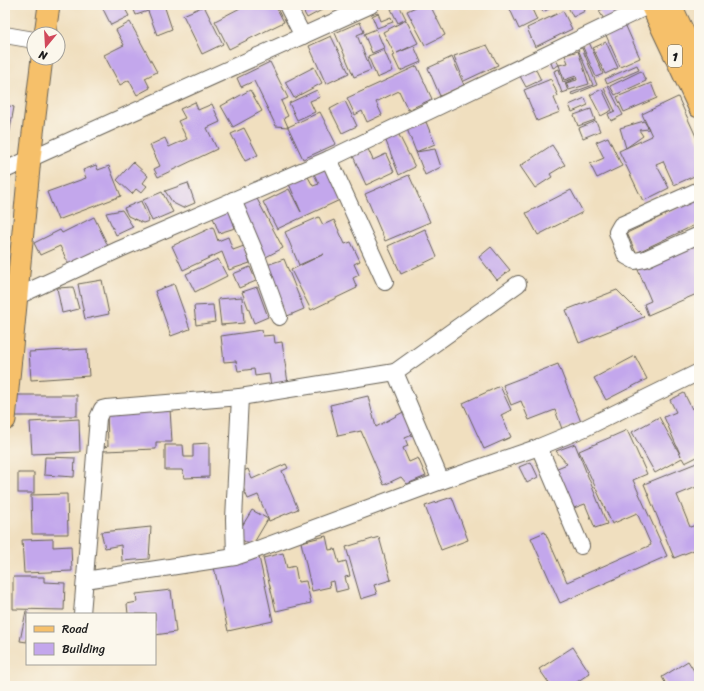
<svg xmlns="http://www.w3.org/2000/svg" width="704" height="691" viewBox="0 0 704 691" font-family="Sriracha,sans-serif">
	<rect width="100%" height="100%" fill="#fbf7ec"/>
	<filter id="ink" filterUnits="userSpaceOnUse"><feTurbulence type="fractalNoise" baseFrequency=".025" numOctaves="2"/><feDisplacementMap in="SourceGraphic" scale="8" xChannelSelector="R" yChannelSelector="G"/><feConvolveMatrix kernelMatrix="1 2 1 2 8 2 1 2 1" color-interpolation-filters="sRGB"/></filter>
	<filter id="wash" filterUnits="userSpaceOnUse"><feTurbulence type="fractalNoise" baseFrequency=".012" numOctaves="4" result="noise"/><feDisplacementMap in="SourceGraphic" scale="16" xChannelSelector="R" yChannelSelector="G"/><feGaussianBlur stdDeviation="0.9" result="paint"/><feColorMatrix in="noise" values="0 0 0 0 0 0 0 0 0 0 0 0 0 0 0 0 0 1.4 0 .05"/><feComposite in="paint" operator="in"/></filter>
	<g filter="url(#wash)">
		<rect width="100%" height="100%" fill="#f0dfbf"/>
		<g id="blocks">
			<g fill="#c3a7ec">
				<polygon points="101,5 123,5 129,16 111,25"/>
				<polygon points="132,5 164,5 172,29 157,35 148,11 136,15"/>
				<polygon points="246,5 275,5 284,22 229,49 215,21"/>
				<polygon points="300,5 331,5 307,18"/>
				<polygon points="399,5 406,19 398,23 391,9"/>
				<polygon points="420,5 430,5 445,35 425,45 407,11"/>
				<polygon points="508,5 530,5 537,20 519,29"/>
				<polygon points="542,5 556,5 543,12 539,6"/>
				<polygon points="567,5 582,5 585,11 573,17"/>
				<polygon points="610,5 630,5 632,8 605,21 599,11"/>
				<polygon points="204,6 223,44 202,54 183,15"/>
				<polygon points="563,11 572,29 535,47 527,28"/>
				<polygon points="378,13 381,21 391,17 393,22 377,28 372,16"/>
				<polygon points="406,20 418,43 397,53 414,46 421,62 400,71 393,56 395,55 383,32"/>
				<polygon points="130,22 157,72 145,78 150,88 137,95 129,80 120,85 104,55 124,45 116,30"/>
				<polygon points="360,22 364,32 357,35 371,70 354,77 335,33"/>
				<polygon points="625,24 640,58 620,67 605,33"/>
				<polygon points="376,29 384,48 372,53 364,34"/>
				<polygon points="331,36 349,73 326,84 309,46"/>
				<polygon points="589,42 603,74 596,77 582,45"/>
				<polygon points="606,42 618,68 605,74 593,48"/>
				<polygon points="487,45 498,65 464,81 454,56"/>
				<polygon points="582,48 597,85 572,95 571,93 593,85 578,49"/>
				<polygon points="384,50 393,71 377,78 368,56"/>
				<polygon points="578,51 589,84 569,90 566,83 577,80 576,76 564,80 559,65 568,63 565,55"/>
				<polygon points="452,57 464,85 440,96 428,68"/>
				<polygon points="556,60 559,65 553,68 551,63"/>
				<polygon points="270,62 288,98 281,101 288,116 284,118 288,127 276,126 254,81 241,87 237,78"/>
				<polygon points="637,65 639,70 607,84 605,79"/>
				<polygon points="417,66 432,99 408,110 399,91 376,102 382,115 367,122 362,111 355,115 347,98"/>
				<polygon points="314,67 322,83 294,98 285,82"/>
				<polygon points="535,68 541,80 526,87 520,76"/>
				<polygon points="559,69 563,82 575,78 575,79 565,83 568,91 562,93 554,71"/>
				<polygon points="641,71 646,81 615,95 610,86"/>
				<polygon points="551,79 558,96 554,98 560,112 537,121 524,90"/>
				<polygon points="651,83 657,98 624,112 617,97"/>
				<polygon points="608,86 623,115 611,121 608,114 615,111 604,88"/>
				<polygon points="602,89 612,110 601,116 590,95"/>
				<polygon points="250,90 262,111 233,127 221,106"/>
				<polygon points="317,90 320,97 310,101 315,112 297,120 289,103"/>
				<polygon points="678,97 699,143 699,174 674,185 663,161 656,164 669,188 643,201 619,151 652,136 642,114"/>
				<polygon points="585,98 588,105 572,112 569,105"/>
				<polygon points="345,101 357,126 342,133 330,109"/>
				<polygon points="195,102 198,110 212,104 220,122 207,128 217,149 158,177 154,169 160,166 150,145 165,138 169,147 187,139 178,121 185,118 180,109"/>
				<polygon points="5,105 14,107 9,135 5,134"/>
				<polygon points="591,109 595,120 578,126 574,115"/>
				<polygon points="320,112 336,144 303,159 288,127"/>
				<polygon points="596,121 600,131 583,138 579,128"/>
				<polygon points="644,121 649,129 639,130 643,136 626,148 620,128"/>
				<polygon points="426,122 435,144 416,152 407,129"/>
				<polygon points="244,128 258,155 245,161 231,134"/>
				<polygon points="397,131 415,167 399,175 384,136"/>
				<polygon points="608,137 622,166 597,178 590,164 604,158 596,142"/>
				<polygon points="552,145 565,165 550,174 552,177 535,188 520,166"/>
				<polygon points="368,149 373,160 386,154 394,172 366,185 353,156"/>
				<polygon points="435,149 441,167 425,175 416,152"/>
				<polygon points="133,162 148,176 143,183 147,186 141,193 136,189 132,194 117,180"/>
				<polygon points="96,165 98,170 109,166 121,196 58,220 47,192 86,178 83,170"/>
				<polygon points="327,168 342,199 277,229 263,202 289,189 301,212 289,184 307,175 313,186 319,184 314,174"/>
				<polygon points="409,175 430,222 385,241 365,194"/>
				<polygon points="188,183 195,203 183,208 173,203 165,191"/>
				<polygon points="571,190 583,212 538,235 526,213"/>
				<polygon points="162,192 173,212 152,221 143,200"/>
				<polygon points="255,195 283,248 264,258 237,204"/>
				<polygon points="699,198 699,223 636,253 627,233"/>
				<polygon points="141,201 149,221 143,223 128,216 124,208"/>
				<polygon points="229,209 235,228 219,233 212,215"/>
				<polygon points="122,210 133,227 116,235 106,213"/>
				<polygon points="94,217 108,246 69,265 60,246 40,255 34,243 60,230 62,233"/>
				<polygon points="319,217 323,225 334,220 345,244 351,242 360,261 354,264 359,275 353,278 357,288 311,310 291,270 324,254 299,265 285,232"/>
				<polygon points="213,227 218,241 228,237 233,250 244,246 250,263 229,270 222,252 183,270 172,246"/>
				<polygon points="425,229 437,257 401,274 388,246"/>
				<polygon points="699,239 699,293 648,315 644,304 651,301 636,265"/>
				<polygon points="491,247 510,270 497,280 479,257"/>
				<polygon points="218,259 227,276 195,292 186,274"/>
				<polygon points="284,259 304,309 285,317 264,266"/>
				<polygon points="250,267 256,281 239,288 233,274"/>
				<polygon points="102,280 109,314 85,319 78,284"/>
				<polygon points="174,284 190,329 171,336 155,291"/>
				<polygon points="73,287 79,309 62,313 57,288"/>
				<polygon points="257,287 268,317 254,323 242,292"/>
				<polygon points="617,290 644,317 579,343 566,310"/>
				<polygon points="242,297 244,323 221,325 218,299"/>
				<polygon points="213,305 215,322 196,325 194,306"/>
				<polygon points="262,330 263,336 274,335 275,343 282,342 288,383 271,386 269,374 255,376 254,369 238,371 236,361 224,362 221,336"/>
				<polygon points="87,349 89,376 31,380 29,352"/>
				<polygon points="635,356 647,379 606,400 594,378"/>
				<polygon points="558,364 581,422 562,429 555,410 529,420 521,401 511,405 503,385"/>
				<polygon points="500,386 511,410 501,415 511,437 484,449 463,403"/>
				<polygon points="684,393 692,409 699,406 699,456 685,463 682,458 655,473 632,432 659,417 681,456 664,417 676,412 670,400"/>
				<rect x="16" y="395" width="61" height="21"/>
				<polygon points="368,396 376,427 405,411 415,434 405,438 408,446 403,448 409,462 418,458 426,476 407,484 401,477 384,485 361,431 338,436 330,405"/>
				<polygon points="170,409 172,442 156,442 156,449 104,451 104,447 108,446 107,411"/>
				<polygon points="79,419 80,452 32,454 30,422"/>
				<polygon points="627,430 647,474 633,480 667,556 560,603 531,538 545,532 567,582 651,545 637,513 612,524 579,451"/>
				<polygon points="209,443 209,477 185,478 182,470 165,470 165,445 183,445 184,457 193,457 193,444"/>
				<polygon points="575,444 607,524 595,528 585,504 571,509 555,469 567,464 556,451"/>
				<polygon points="45,457 75,458 74,477 44,475"/>
				<polygon points="531,462 538,477 527,483 519,467"/>
				<polygon points="699,462 699,486 677,495 690,527 699,524 699,548 674,558 644,484"/>
				<polygon points="286,464 288,468 282,471 298,509 269,521 258,495 248,499 237,474 248,469 252,479"/>
				<rect x="18" y="473" width="16" height="20"/>
				<polygon points="67,494 68,534 32,534 31,495"/>
				<polygon points="452,497 468,540 441,550 425,506"/>
				<polygon points="252,510 268,519 252,546 236,536"/>
				<polygon points="151,527 149,559 122,561 121,545 105,548 101,532"/>
				<polygon points="326,536 329,550 335,549 339,563 346,561 350,576 345,577 348,589 336,592 334,581 329,582 330,587 312,591 301,542"/>
				<polygon points="379,537 391,580 374,585 377,594 361,599 346,547"/>
				<polygon points="53,539 53,547 71,546 72,571 24,573 22,540"/>
				<polygon points="283,553 287,568 295,566 298,582 306,581 311,603 276,611 263,558"/>
				<polygon points="259,557 273,621 228,631 214,567"/>
				<polygon points="13,577 44,577 44,582 65,583 64,610 13,609"/>
				<polygon points="171,590 176,632 155,635 155,614 128,614 127,604 137,602 136,594"/>
				<polygon points="26,611 27,611 27,642 20,641"/>
				<polygon points="573,647 590,673 571,686 551,686 539,669"/>
				<polygon points="688,661 699,679 699,686 667,686 662,677"/>
			</g>
		</g>
	</g>
	<g filter="url(#ink)">
		<use href="#blocks" fill-opacity="0" stroke="#666055" stroke-width="1"/>
		<g fill="none" stroke-linecap="round" stroke-linejoin="round">
			<defs>
				<g id="minor">
					<polyline points="287,5 303,36"/>
					<polyline points="5,35 34,40"/>
					<polyline points="329,159 385,282"/>
					<polyline points="5,170 371,5"/>
					<polyline points="699,190 621,225 617,232 626,256 635,261 645,259 699,235"/>
					<polyline points="233,200 258,259 279,317"/>
					<polyline points="5,302 120,249 329,159 650,5"/>
					<polyline points="240,397 395,372"/>
					<polyline points="539,447 581,546"/>
					<polyline points="441,481 395,372 518,284"/>
					<polyline points="85,580 235,557 247,553 441,481 539,447 585,428 699,372"/>
					<polyline points="82,614 98,418 102,409 106,408 240,397 234,519 235,557"/>
				</g>
				<g id="major">
					<polyline points="651,5 699,107"/>
					<polyline points="671,5 699,66"/>
					<polyline points="45,34 49,5"/>
					<polyline points="5,420 30,158 42,58"/>
				</g>
			</defs>
			<use href="#minor" stroke="#666055" stroke-width="18"/>
			<use href="#major" stroke="#666055" stroke-width="23"/>
			<use href="#minor" stroke="#fff" stroke-width="16"/>
			<use href="#major" stroke="#f6c06b" stroke-width="21"/>
		</g>
	</g>
	<g text-anchor="middle" stroke-width="3" stroke-linejoin="round" paint-order="stroke">
		<rect fill="#fbf7ec" stroke="#5f5e5a" stroke-width="1" x="668" y="45" width="14" height="22" rx="3"/>
		<g font-size="13" font-weight="bold" fill="#1c1c1c">
			<text x="675" y="61">1</text>
		</g>
	</g>
	<rect width="704" height="691" fill="none" stroke="#fbf7ec" stroke-width="20"/>
	<rect x="26" y="613" width="130" height="52" fill="#fbf7ec" stroke="#a29f99"/>
	<rect x="34" y="626" width="20" height="6" fill="#f6c06b" stroke="#a29f99"/>
	<text x="62" y="633" font-size="12" fill="#1c1c1c">Road</text>
	<rect x="34" y="643" width="20" height="12" fill="#c3a7ec" stroke="#a29f99"/>
	<text x="62" y="653" font-size="12" fill="#1c1c1c">Building</text>
	<g transform="translate(46 46) rotate(198)"><circle r="19" fill="#fbf7ec" stroke="#a29f99"/>
	<path d="M0-3L7 15L0 10L-7 15Z" fill="#d1495b"/>
	<text y="-6" font-size="11" font-weight="bold" text-anchor="middle" fill="#1c1c1c">N</text>
	</g>
</svg>
